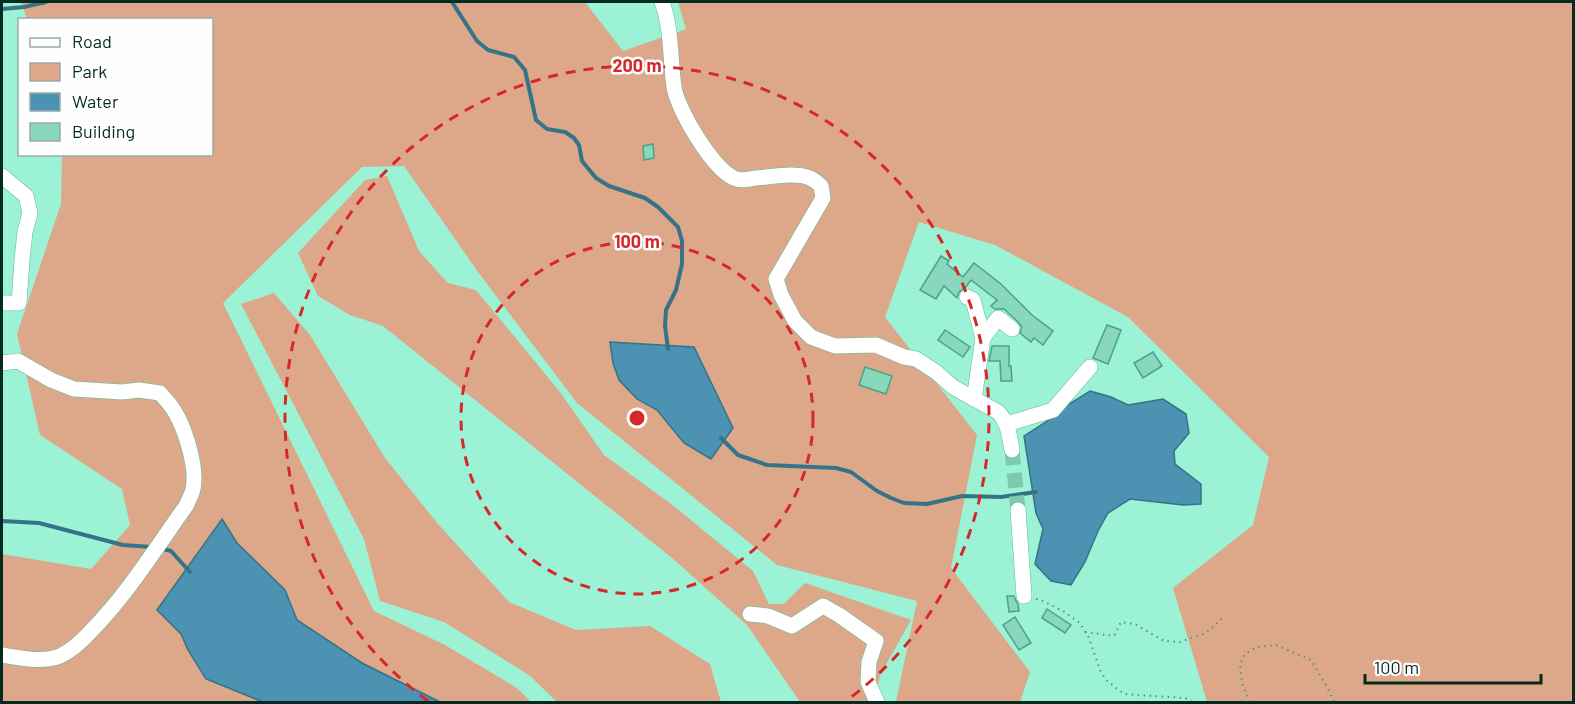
<svg xmlns="http://www.w3.org/2000/svg" width="1575" height="704" viewBox="0 0 1575 704" font-family="Barlow,sans-serif">
	<rect width="100%" height="100%" fill="#9bf2d4"/>
	<g fill="#dda88a">
		<polygon points="21,2 585,2 623,51 686,29 678,2 1573,2 1573,702 1207,702 1173,588 1253,525 1269,457 1128,317 995,245 919,222 885,317 977,435 951,568 1030,672 1020,702 896,702 917,601 777,565 577,403 478,272 404,166 362,167 223,303 374,611 445,645 517,688 531,702 2,702 2,554 91,569 130,525 122,489 40,435 17,334 61,204 62,155 212,154 212,20 27,19"/>
		<polygon points="387,176 419,251 448,283 476,290 560,392 604,455 675,507 753,571 769,604 784,604 805,583 911,620 880,675 875,702 800,702 747,625 672,558 383,326 350,315 318,296 298,253 365,180"/>
		<polygon points="274,293 310,335 385,458 438,524 509,602 576,630 650,626 710,664 721,702 557,702 529,675 444,622 380,601 364,539 241,304"/>
	</g>
	<g fill="#4b92b3" stroke="#367387" stroke-width="1.5">
		<polygon points="610,342 694,347 733,428 711,459 684,443 657,410 637,399 619,380 613,363"/>
		<polygon points="1090,391 1111,397 1128,405 1163,399 1186,414 1189,433 1174,451 1175,464 1201,484 1201,504 1183,505 1130,499 1108,513 1098,531 1085,562 1071,585 1051,581 1035,564 1043,529 1036,513 1024,436 1046,422 1061,409"/>
		<polygon points="222,519 237,543 285,590 297,620 362,663 440,702 263,702 206,679 188,650 181,634 157,610"/>
	</g>
	<g fill="none" stroke-linecap="round" stroke-linejoin="round">
		<g stroke="#367387" stroke-width="4">
			<polyline points="452,2 477,41 488,50 514,57 525,70 536,120 547,129 565,132 574,138 579,145 582,161 596,178 609,186 645,198 658,207 678,227 682,241 682,264 676,290 666,310 665,326 668,349"/>
			<polyline points="2,9 24,7 46,2"/>
			<polyline points="721,438 738,455 767,465 836,468 851,472 877,491 891,498 904,503 927,504 962,496 1001,497 1036,492"/>
			<polyline points="2,521 39,523 123,545 152,547"/>
			<polyline points="163,549 171,551 190,572"/>
		</g>
	</g>
	<g fill="#89d7bd" stroke="#4ba287" stroke-width="1.5">
		<polygon points="653,144 654,158 644,160 643,146"/>
		<polygon points="941,256 949,261 947,264 963,277 974,263 1001,284 1032,315 1053,331 1043,345 1034,338 1031,342 1020,333 1022,327 1018,322 1004,309 995,309 991,306 997,300 971,280 965,288 959,292 957,298 944,286 936,299 920,290"/>
		<polygon points="1107,325 1121,330 1108,364 1093,358"/>
		<polygon points="945,330 970,347 963,357 938,340"/>
		<polygon points="992,346 1009,346 1009,366 1011,366 1012,381 1001,381 1000,361 989,361"/>
		<polygon points="1153,352 1162,366 1143,378 1134,363"/>
		<polygon points="865,367 892,376 886,394 859,385"/>
		<polygon points="1007,596 1014,596 1016,601 1018,604 1019,611 1009,612"/>
		<polygon points="1047,609 1071,625 1065,633 1042,618"/>
		<polygon points="1015,617 1031,643 1019,650 1003,625"/>
	</g>
	<g fill="none" stroke-linecap="round" stroke-linejoin="round">
		<polyline stroke="#7dcab0" stroke-width="15" stroke-dasharray="15 8" stroke-linecap="butt" points="1012,450 1018,510"/>
		<defs>
			<g id="minor">
				<path d="M662 2C672 30 670 58 674 87 677 109 715 174 737 179 742 181 750 179 755 178 772 177 794 172 810 178 814 180 818 183 821 186L823 198 776 279 781 295 795 321 811 337 835 346 876 345 904 357 916 359 936 372 953 387 998 412C1009 423 1009 436 1012 450"/>
				<polyline points="2,176 26,196 30,213 25,232 22,260 19,303 2,303"/>
				<polyline points="967,297 973,300 983,338 974,399"/>
				<polyline points="983,338 998,318 1012,329"/>
				<path d="M2 363 18 361 51 380 74 389 122 392 139 390 160 393C165 399 171 405 175 412 186 431 199 472 192 493 190 497 188 502 186 506 156 548 128 593 92 630 83 640 73 650 60 656 43 663 20 658 2 655"/>
				<polyline points="1007,424 1053,410 1090,367"/>
				<polyline points="1018,510 1024,596"/>
				<polyline points="750,614 768,616 792,626 823,606 839,615 876,641 869,662 868,682 877,702"/>
			</g>
		</defs>
		<use href="#minor" stroke="#63ba9e" stroke-width="16"/>
		<g stroke="#53947f" stroke-width="2" stroke-dasharray="1.5 4.5" stroke-linecap="butt">
			<polyline points="1036,599 1041,600 1063,611 1080,623 1089,638 1100,670 1106,680 1124,694 1185,698 1193,702"/>
			<polyline points="1085,632 1114,636 1121,622 1135,624 1164,641 1180,642 1206,633 1225,616"/>
			<polyline points="1250,702 1242,683 1240,664 1245,654 1257,647 1276,645 1311,660 1327,687 1334,702"/>
		</g>
		<use href="#minor" stroke="#fff" stroke-width="15"/>
	</g>
	<g fill="none" stroke="#d62828" stroke-width="3" stroke-dasharray="10 8">
		<circle cx="637" cy="418" r="176"/>
		<path d="M428 701A352 352 0 1 1 846 701"/>
	</g>
	<circle cx="637" cy="418" r="9" fill="#d62828" stroke="#fefefe" stroke-width="3"/>
	<g font-size="18" text-anchor="middle" font-weight="bold" fill="#d62828" stroke="#fefefe" stroke-width="5" stroke-linejoin="round" paint-order="stroke">
		<text x="637" y="72">200 m</text>
		<text x="637" y="248">100 m</text>
	</g>
	<rect width="1575" height="704" fill="none" stroke="#042b20" stroke-width="6"/>
	<rect x="18" y="18" width="195" height="138" fill="#fefefe" stroke="#9aaaa5" stroke-width="1.5"/>
	<rect x="30" y="38" width="30" height="9" fill="#ffffff" stroke="#9aaaa5" stroke-width="1.5"/>
	<text x="72" y="48" font-size="18" fill="#042b20">Road</text>
	<rect x="30" y="63" width="30" height="18" fill="#dda88a" stroke="#9aaaa5" stroke-width="1.5"/>
	<text x="72" y="78" font-size="18" fill="#042b20">Park</text>
	<rect x="30" y="93" width="30" height="18" fill="#4b92b3" stroke="#9aaaa5" stroke-width="1.5"/>
	<text x="72" y="108" font-size="18" fill="#042b20">Water</text>
	<rect x="30" y="123" width="30" height="18" fill="#89d7bd" stroke="#9aaaa5" stroke-width="1.5"/>
	<text x="72" y="138" font-size="18" fill="#042b20">Building</text>
	<path d="M1365 674v9h176v-9" fill="none" stroke="#042b20" stroke-width="3"/>
	<text x="1374" y="674" font-size="18" fill="#042b20" stroke="#fefefe" stroke-width="4.5" paint-order="stroke">100 m</text>
</svg>
